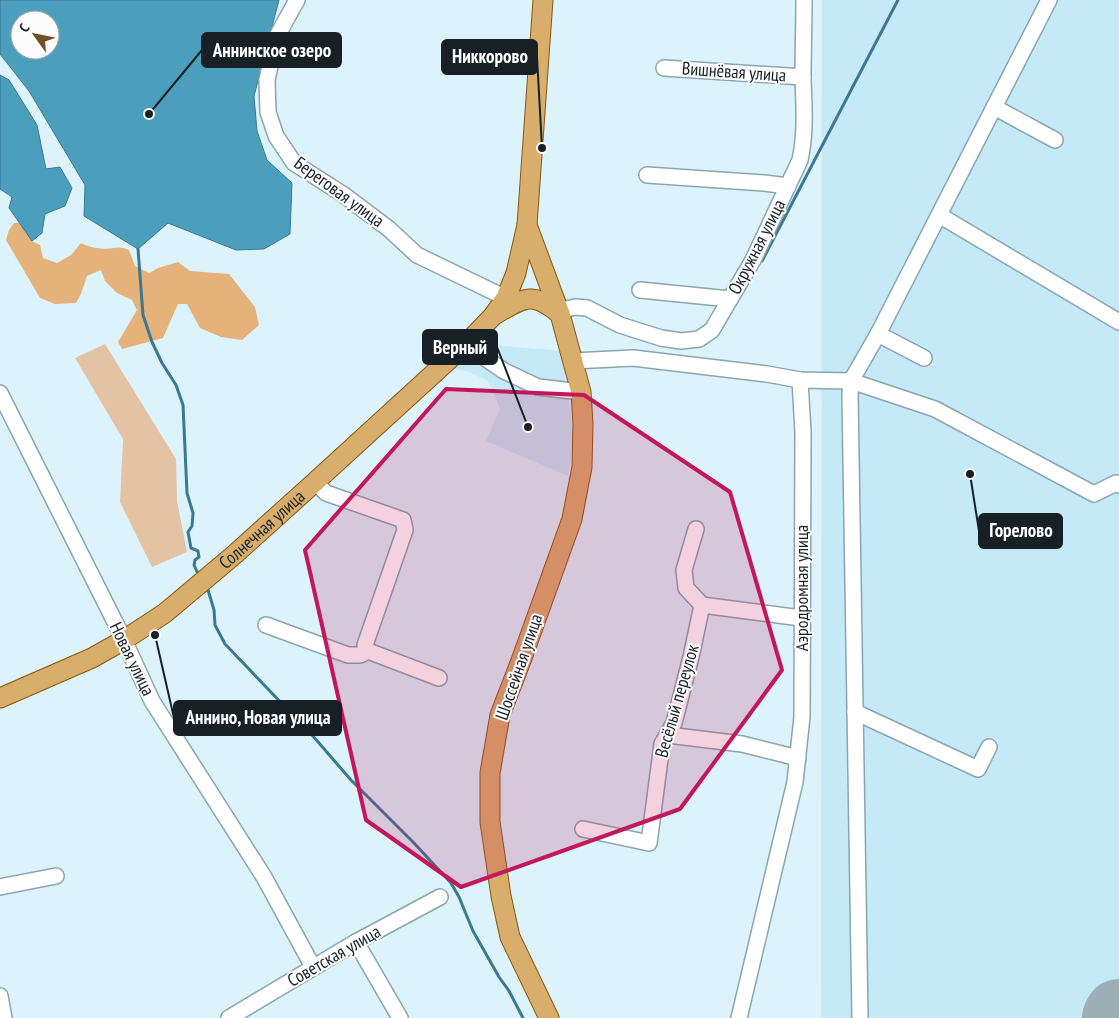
<svg xmlns="http://www.w3.org/2000/svg" width="1119" height="1018" viewBox="0 0 1119 1018" font-family="'PT Sans Narrow',sans-serif">
	<rect width="100%" height="100%" fill="#ddf3fc"/>
	<g fill="#c5e9f7">
		<polygon points="822,0 1119,0 1119,1018 821,1018"/>
		<polygon points="481,344 561,351 574,435 568,476 486,441 500,409 488,381 467,371 455,369"/>
	</g>
	<polygon fill="#e3c3a3" points="105,344 176,459 177,501 187,552 152,567 120,502 123,439 75,358"/>
	<path fill="#e5b27c" d="M14 223H20L32 241 40 245 43 258 57 263 71 255 81 243C86 245 92 248 97 248 111 251 116 244 129 250L135 266 149 273 158 268 178 262 190 271 229 274 255 307 259 325 242 340 221 337 200 328 187 304H178L163 338 122 349 118 342 137 310 132 300 117 293 105 281 101 270 87 276 81 294 76 303 55 304 40 298 6 240 9 230Z"/>
	<g fill="#4b9fbd" stroke="#3b798f" fill-rule="evenodd">
		<path d="M0 0H279L254 96 257 131 267 160 292 183 290 234 264 249 236 250 168 223 138 249 84 216 85 185 29 91 0 54ZM20 20H50V50H20Z"/>
		<polygon points="0,75 9,80 37,125 46,169 60,167 72,188 65,206 45,214 42,233 32,241 9,208 12,197 0,189"/>
	</g>
	<g fill="none" stroke-linecap="round" stroke-linejoin="round">
		<g stroke="#3b798f" stroke-width="3">
			<polyline points="138,249 143,315 152,342 162,363 176,385 183,405 187,493 193,513 192,526 188,532 191,548 198,551 199,557 195,560 194,565 198,574"/>
			<polyline points="762,261 898,0"/>
			<polyline points="208,590 214,610 215,625 225,644 312,735 351,780 414,843 451,883 459,897 473,931 499,977 509,991 523,1018"/>
		</g>
		<polyline stroke="#9caeb6" stroke-width="70" points="1117,1018 1119,1014"/>
		<defs>
			<g id="minor">
				<polyline points="297,0 276,38 267,80 268,112 276,136 294,163 344,195 389,229 417,255 506,298"/>
				<polyline points="664,68 803,77"/>
				<polyline points="994,107 1055,140"/>
				<polyline points="647,175 764,183 788,186"/>
				<polyline points="939,215 1119,322"/>
				<polyline points="640,290 730,299"/>
				<path d="M558 311 575 307 587 308 620 325 661 338 681 341 699 339 712 330 753 260 800 160C806 133 804 106 803 79 803 52 804 26 804 0"/>
				<polyline points="878,334 924,358"/>
				<polyline points="475,351 504,371 538,387 581,392"/>
				<polyline points="573,361 633,358 767,374 800,380 851,381 935,409 1094,494 1116,483 1119,485"/>
				<polyline points="0,393 124,640 152,701 264,877 313,967"/>
				<polyline points="315,482 326,493 403,520 405,530 365,645 368,651 439,678"/>
				<polyline points="702,605 801,618"/>
				<polyline points="266,625 348,655 360,655 368,651"/>
				<polyline points="855,712 978,769 989,747"/>
				<polyline points="668,735 742,744 798,758"/>
				<polyline points="583,829 649,843 662,744 674,723 691,657 702,605 686,588 684,570 696,529"/>
				<polyline points="0,887 56,876"/>
				<polyline points="356,942 400,1018"/>
				<polyline points="0,996 4,1018"/>
				<polyline points="229,1018 356,942 440,897"/>
				<polyline points="739,1018 795,782 802,717 803,432 800,380"/>
				<polyline points="860,1018 850,395 851,381 878,334 1049,0"/>
			</g>
			<g id="major">
				<polyline points="527,225 560,314 581,392 583,424 582,467 572,519 522,658 500,715 490,773 490,822 501,896 510,937 549,1018"/>
				<path d="M496 314C525 297 532 291 560 314"/>
				<path id="s1" d="M0 698 92 658 124 640 165 613 234 555 315 482 466 344 493 316 506 298 516 273 527 225 543 0"/>
			</g>
		</defs>
		<use href="#minor" stroke="#8ba5b0" stroke-width="18"/>
		<use href="#major" stroke="#845912" stroke-width="21"/>
		<use href="#minor" stroke="#fff" stroke-width="15"/>
		<use href="#major" stroke="#d9ad6b" stroke-width="19"/>
	</g>
	<path fill="#c2185b" fill-opacity="0.2" stroke="#c2185b" stroke-width="4" stroke-linejoin="round" d="M446 389 584 395 730 492 782 670 680 809 461 887 366 820 305 550Z"/>
	<g text-anchor="middle" stroke-width="4" stroke-linejoin="round" paint-order="stroke">
		<g font-size="18" fill="#172125" stroke="#fcfcfc">
			<text transform="translate(734 72) rotate(4)" y="6">Вишнёвая улица</text>
			<text transform="translate(339 192) rotate(36)" y="6">Береговая улица</text>
			<text transform="translate(757 247) rotate(-63)" y="6">Окружная улица</text>
			<text dy="6" stroke="none"><textPath href="#s1" startOffset="314">Солнечная улица</textPath></text>
			<text transform="translate(802 588) rotate(-90)" y="6">Аэродромная улица</text>
			<text transform="translate(132 659) rotate(64)" y="6">Новая улица</text>
			<text transform="translate(519 667) rotate(-71)" y="6">Шоссейная улица</text>
			<text transform="translate(677 701) rotate(-74)" y="6">Весёлый переулок</text>
			<text transform="translate(334 956) rotate(-30)" y="6">Советская улица</text>
		</g>
	</g>
	<path fill="none" stroke="#172125" stroke-width="2" d="M149 114L202 50M542 148L537 57M528 427L497 347M970 474L979 531M155 635L174 718"/>
	<g fill="#172125" stroke="#fcfcfc" stroke-width="2">
		<circle cx="149" cy="114" r="5"/>
		<circle cx="542" cy="148" r="5"/>
		<circle cx="528" cy="427" r="5"/>
		<circle cx="970" cy="474" r="5"/>
		<circle cx="155" cy="635" r="5"/>
	</g>
	<g fill="#172125" stroke="#172125" stroke-width="2">
		<rect x="202" y="33" width="139" height="34" rx="5"/>
		<rect x="442" y="40" width="95" height="34" rx="5"/>
		<rect x="423" y="330" width="74" height="34" rx="5"/>
		<rect x="979" y="514" width="83" height="34" rx="5"/>
		<rect x="174" y="701" width="167" height="34" rx="5"/>
	</g>
	<g font-size="19" text-anchor="middle" font-weight="bold" fill="#fff">
		<text x="272" y="57">Аннинское озеро</text>
		<text x="490" y="63">Никкорово</text>
		<text x="460" y="354">Верный</text>
		<text x="1021" y="537">Горелово</text>
		<text x="258" y="724">Аннино, Новая улица</text>
	</g>
	<g transform="translate(35 35) rotate(303)"><circle r="24" fill="#fcfcfc" stroke="#a0a4a6"/>
	<path d="M0-4L9 19L0 12L-9 19Z" fill="#714f27"/>
	<text y="-8" font-size="14" font-weight="bold" text-anchor="middle" fill="#172125">С</text>
	</g>
</svg>
